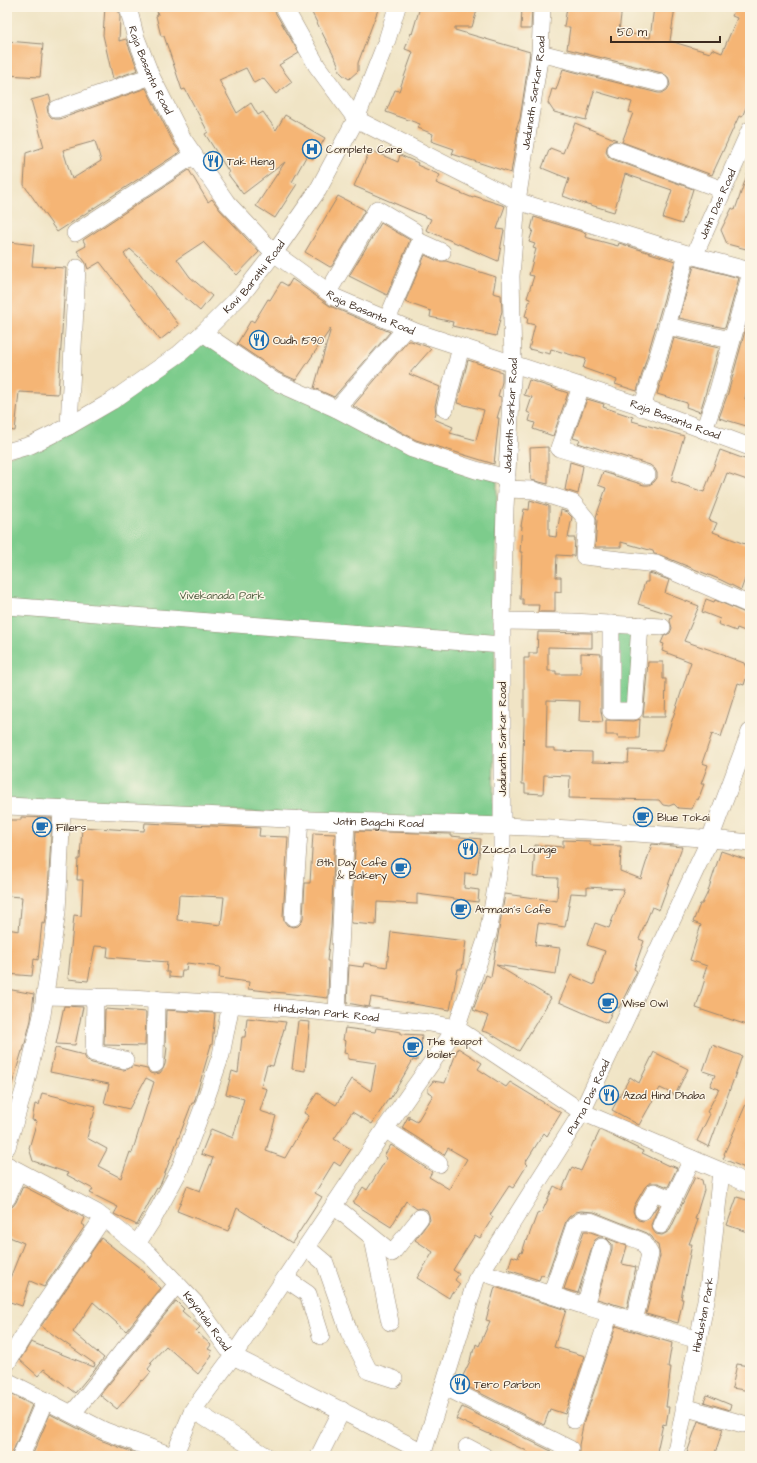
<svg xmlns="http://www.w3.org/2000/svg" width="757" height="1463" viewBox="0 0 757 1463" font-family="'Architects Daughter',sans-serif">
	<rect width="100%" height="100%" fill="#fcf5e5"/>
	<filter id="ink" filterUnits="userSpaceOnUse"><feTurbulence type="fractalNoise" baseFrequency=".025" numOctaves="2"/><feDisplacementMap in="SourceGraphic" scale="8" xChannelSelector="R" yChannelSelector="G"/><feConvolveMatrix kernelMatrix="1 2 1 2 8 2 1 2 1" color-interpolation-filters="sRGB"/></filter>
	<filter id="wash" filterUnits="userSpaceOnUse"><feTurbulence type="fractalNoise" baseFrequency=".012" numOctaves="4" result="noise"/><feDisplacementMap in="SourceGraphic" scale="16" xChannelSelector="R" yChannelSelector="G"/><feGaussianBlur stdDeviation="0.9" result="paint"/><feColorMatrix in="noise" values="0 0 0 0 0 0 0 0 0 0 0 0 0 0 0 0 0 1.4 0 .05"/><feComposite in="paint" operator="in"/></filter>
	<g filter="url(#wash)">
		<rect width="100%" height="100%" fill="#f0e4c5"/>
		<g fill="#7dcc8c" stroke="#5c7b55">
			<polygon points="205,340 497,481 493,823 7,801 7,458"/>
			<polygon points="615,628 638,629 632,707 614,707"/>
		</g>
		<g id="blocks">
			<g fill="#f5b574" fill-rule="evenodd">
				<polygon points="105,7 118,7 120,17 119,41 126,39 138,70 113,79 103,35"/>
				<polygon points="156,7 274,7 275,12 299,53 279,65 292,82 276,94 263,78 254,83 246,68 219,80 237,113 251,103 258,115 263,112 276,130 285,115 325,138 313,159 307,155 292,182 297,184 275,218 256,206 285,162 243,194 227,173 229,172 205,134 208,132 185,89 182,90 164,36 161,36 156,16 158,15"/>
				<polygon points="309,7 379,7 358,63 358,71 349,79 343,75 339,71 338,64"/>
				<polygon points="420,7 478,7 472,27 455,27 455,30 530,52 520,119 516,129 518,129 511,173 452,154 454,149 431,141 433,134 418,128 420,124 386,112 395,90 399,91 413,52 405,49 411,33 412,34"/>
				<polygon points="522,7 532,7 531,29 521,29"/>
				<polygon points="567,7 622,7 619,31 650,38 654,7 675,7 670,41 710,53 712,49 722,53 737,18 732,16 736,7 750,7 750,98 742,117 739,116 712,175 622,142 633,113 629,112 632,102 594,91 586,120 554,112 548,103 552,89 556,90 563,69 658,93 662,93 667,90 670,85 669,80 667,76 662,73 567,49 570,27 564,27"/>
				<polygon points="7,41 43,44 40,77 7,75"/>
				<path d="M146 88 174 144 180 152 57 232 24 185 26 153 44 147 31 100 49 95 51 101 47 107 48 113 51 117 55 119H60ZM95 141 101 161 72 179 63 150Z"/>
				<polygon points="575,123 617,140 610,142 607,147 606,152 609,157 612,159 693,189 682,224 663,218 672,190 625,174 614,212 584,203 584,204 563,196 569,179 542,168 550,148 563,153"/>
				<polygon points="370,150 398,162 400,155 418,163 417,165 440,175 436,183 473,198 474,196 505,206 497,229 504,230 498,261 426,230 431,219 354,186"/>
				<polygon points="189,170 208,202 212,199 220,210 259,252 237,275 203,242 177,259 190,277 212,296 200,311 130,249 124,254 179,325 160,340 100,262 88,269 86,263 77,251 86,246 83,240"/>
				<polygon points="748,172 750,172 750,250 727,244 721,230 732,208 735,210"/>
				<polygon points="338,196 365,210 332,266 330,267 305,252"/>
				<polygon points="534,217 586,233 585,237 618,246 619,243 675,261 637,391 615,384 617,380 583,368 586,359 551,349 550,354 529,349 535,325 527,323 528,317 525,316 530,299 527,298 534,276 529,275 536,249 533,248 535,244 529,242 533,230 531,229"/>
				<polygon points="381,223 410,240 387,295 349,276"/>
				<polygon points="10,242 34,245 32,266 66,268 58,394 19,392 15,431 7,430 7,275"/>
				<polygon points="425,255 438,261 446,261 496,277 493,293 501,295 502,311 496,336 452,326 453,322 430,317 431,311 405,302"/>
				<polygon points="694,266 739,278 725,328 679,318"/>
				<polygon points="292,279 330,306 390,332 334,397 314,388 331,328 296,380 280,373 237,344 251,320 254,322 268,299 270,300 281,282 288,286"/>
				<polygon points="750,313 750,375 745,399 750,400 750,427 719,418 728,393"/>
				<polygon points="674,338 719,348 700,412 686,407 687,403 657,394"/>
				<polygon points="408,341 411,341 428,347 431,349 409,374 440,387 435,406 436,413 434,419 453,427 450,433 476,440 484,410 457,403 468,360 489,367 489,368 502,372 502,382 498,396 501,397 501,405 497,418 499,418 494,464 416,440 353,406"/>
				<polygon points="529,380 568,393 553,436 533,429 535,423 529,421 531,414 527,412 532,397 524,395"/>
				<polygon points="587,399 604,404 603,407 633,417 632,421 684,436 671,481 704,492 720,450 750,461 750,481 727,473 709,520 717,523 713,532 750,546 750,565 741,590 721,580 660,555 654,554 653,551 621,542 621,547 595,547 597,521 596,517 606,488 598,485 603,472 644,485 649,485 654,482 657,478 657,473 655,469 650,465 587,445 587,446 578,443 580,440 573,438"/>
				<polygon points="548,447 548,484 531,480 530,448"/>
				<polygon points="570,462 583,466 578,494 565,490"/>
				<polygon points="530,500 549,506 549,536 556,537 561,510 567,512 572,517 568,538 575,538 574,556 557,555 556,577 561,577 561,592 555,591 555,612 538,612 539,605 523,605 523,599 520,599 522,552 520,552 522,526 521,526 524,509 529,510"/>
				<polygon points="648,573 653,574 669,580 665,593 699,606 684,641 726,655 725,656 744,663 748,672 744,685 738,683 721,737 712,734 702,763 708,765 701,784 704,784 698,800 696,799 692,809 678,808 674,804 669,806 663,805 659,800 569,798 570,776 544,775 543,794 525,793 525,784 522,784 524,724 524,658 529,658 529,653 537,653 538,632 592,633 592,648 548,647 548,671 556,671 556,674 581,674 581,653 601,654 601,711 603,722 579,721 580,701 547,700 546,748 555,748 555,751 592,752 592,762 628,763 629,750 662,751 691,662 662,651 664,644 661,643 664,636 670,633 672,628 670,621 672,615 638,604 645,582 648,582"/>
				<polygon points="706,599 714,602 715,600 750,615 750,633 737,628 736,631 718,624 720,619 702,612"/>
				<polygon points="648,662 663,662 663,679 666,679 665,717 643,717"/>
				<polygon points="640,719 639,738 618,738 618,735 606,735 606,720 634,721"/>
				<polygon points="21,817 52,818 47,911 45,924 42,923 38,960 34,959 32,976 7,974 7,929 19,931 22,897 7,896 7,820 21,820"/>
				<path d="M145 823 260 828 259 836 288 837 283 916 284 921 287 925 293 927 298 926 301 923 303 918 305 883H310L313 833 335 834 331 928 327 961H329L328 998 248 989 249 982 219 978 220 967 187 963 186 970H182L181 978 169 977V972H166L167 962 107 957 108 947 95 946 88 981 68 979 74 915 81 916 83 880H77L78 859H80L82 827 144 831ZM179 895 224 897 221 925 177 920Z"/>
				<polygon points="356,831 451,834 451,836 481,839 477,874 465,873 464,888 479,890 478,902 417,894 417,904 377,902 376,925 351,923"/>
				<polygon points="563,840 590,841 590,845 621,846 620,871 641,879 652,844 682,847 659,910 652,907 639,939 644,941 634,969 637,971 619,1008 614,1007 607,1023 559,1002 571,975 594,985 605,951 587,945 595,923 609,928 624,889 587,887 587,894 571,893 565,927 538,923 535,945 560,948 556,974 496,965 551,998 519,1051 489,1033 482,1031 488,1016 473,1010 486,975 491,977 505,894 557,901 558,878 533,877 535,845 563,847"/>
				<polygon points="721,851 750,861 750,1026 696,1008 705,979 703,978 707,966 690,960 701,925 693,922 700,904 702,904 707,894"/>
				<polygon points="391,932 466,941 462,969 458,969 450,1010 371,997 369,1007 347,1003 349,965 363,967 364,963 387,967"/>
				<polygon points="7,989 34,994 31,1020 23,1051 22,1051 10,1091 7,1090"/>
				<polygon points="64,1006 83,1007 75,1045 56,1044"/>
				<polygon points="105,1009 146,1012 145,1046 104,1045"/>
				<polygon points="166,1010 215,1013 212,1045 211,1045 194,1103 192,1103 161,1183 158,1188 157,1188 137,1225 114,1214 118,1207 90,1193 93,1189 67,1175 68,1173 33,1161 29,1148 37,1121 32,1120 35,1104 39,1105 42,1093 96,1106 93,1118 92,1118 87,1138 107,1149 98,1166 121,1178 130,1152 132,1153 154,1082 146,1078 129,1109 104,1103 109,1084 50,1072 55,1049 56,1048 84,1055 87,1061 92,1063 123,1070 128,1069 133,1066 147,1069 150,1073 154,1074 160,1073 163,1069 165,1064 167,1047 165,1046"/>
				<polygon points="247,1018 286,1022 273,1066 267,1065 261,1087 267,1089 260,1111 276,1116 266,1151 285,1158 309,1116 304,1113 317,1093 336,1105 352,1079 371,1091 376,1063 348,1059 348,1054 344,1053 346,1041 343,1040 345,1028 375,1032 376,1028 401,1032 401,1034 422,1035 420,1054 417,1054 417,1061 413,1060 390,1099 389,1098 372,1124 352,1112 334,1139 351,1149 340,1166 334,1162 315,1193 322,1197 292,1243 237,1208 228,1231 177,1211 187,1186 200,1191 213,1158 201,1154 211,1129 233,1138 244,1099 226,1094 232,1071 238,1073 242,1037 245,1037"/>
				<polygon points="298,1021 310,1022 305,1071 292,1069"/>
				<polygon points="712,1045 742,1056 709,1147 697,1141 710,1114 707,1112 719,1089 710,1086 715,1075 703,1071"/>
				<polygon points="458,1048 482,1063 478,1069 506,1087 510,1082 561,1113 547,1136 544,1133 525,1163 527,1165 513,1188 509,1186 490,1215 493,1217 480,1238 475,1235 453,1270 459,1274 455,1280 460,1284 454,1293 452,1292 449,1298 417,1278 433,1252 415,1240 430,1220 429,1215 427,1210 422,1208 417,1209 406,1201 391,1227 353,1203 363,1187 367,1190 387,1158 384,1156 391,1145 432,1172 429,1177 449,1189 467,1159 448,1148 444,1155 402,1128 409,1115 409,1120 410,1118 417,1122 433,1095 428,1092 428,1088 433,1081 445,1083"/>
				<polygon points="654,1052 688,1069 675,1095 660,1088 639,1125 612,1110 630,1077 639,1083"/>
				<polygon points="750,1095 750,1170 723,1159 725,1155 724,1154"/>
				<polygon points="600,1130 643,1151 642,1153 669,1166 670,1165 677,1168 668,1187 658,1183 649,1183 645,1187 634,1206 633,1211 635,1216 638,1220 643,1221 648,1219 658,1205 659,1205 651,1225 653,1230 656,1234 662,1235 666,1233 670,1230 695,1177 702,1180 704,1190 695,1219 698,1220 689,1244 692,1244 681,1299 683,1299 678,1323 646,1314 660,1256 658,1245 656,1244 652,1237 647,1233 594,1212 581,1211 576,1212 569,1217 566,1221 547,1276 541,1275 539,1280 508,1270 512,1256 518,1258 520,1252 522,1253 526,1240 527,1241 537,1214 542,1212 554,1186 562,1190 572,1167 581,1171"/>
				<polygon points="23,1186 85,1218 82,1224 85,1226 44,1287 30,1281 22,1306 7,1301 7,1277 10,1278 24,1243 7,1236 7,1208 13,1206 16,1202"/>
				<polygon points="737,1197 750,1201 750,1233 727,1225"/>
				<polygon points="584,1231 588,1231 604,1237 599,1237 595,1240 593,1244 578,1293 564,1289"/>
				<polygon points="101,1238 145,1272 144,1273 161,1288 126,1331 93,1302 73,1332 104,1358 75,1393 44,1369 38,1376 20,1360 31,1342 94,1367 95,1364 41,1326"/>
				<polygon points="606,1238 627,1246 622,1264 636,1267 627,1308 597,1299 612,1249 612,1244"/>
				<polygon points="495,1287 566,1310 554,1347 585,1356 565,1414 550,1409 544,1425 466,1386 467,1385 460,1382 470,1361 472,1352 474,1352 476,1344 479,1346 490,1321 486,1320"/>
				<polygon points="176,1301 184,1309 182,1311 200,1327 196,1331 211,1345 208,1349 212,1351 210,1354 212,1356 198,1374 166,1346 150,1363 152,1364 148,1369 151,1372 143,1381 142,1380 117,1409 100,1395"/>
				<polygon points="616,1326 672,1343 668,1367 671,1367 666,1407 669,1407 666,1425 663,1424 656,1456 577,1456 579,1453 579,1445 584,1421"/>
				<polygon points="737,1364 750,1366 750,1391 732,1388"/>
				<polygon points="7,1392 32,1405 11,1456 7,1456"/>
				<polygon points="707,1395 731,1405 729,1410 704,1402"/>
				<polygon points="462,1407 551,1451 548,1456 534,1456 526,1452 527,1451 456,1419"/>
				<polygon points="50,1414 100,1440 143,1456 32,1456"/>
				<polygon points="698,1421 723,1429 714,1456 696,1456 687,1453"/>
			</g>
		</g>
	</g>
	<g filter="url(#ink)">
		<use href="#blocks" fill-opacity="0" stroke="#968772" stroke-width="1"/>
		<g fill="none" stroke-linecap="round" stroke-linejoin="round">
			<defs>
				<g id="minor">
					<path id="s1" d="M128 7 135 35 151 76 183 139 227 203 274 253 328 292 334 297 416 332 635 404 750 447"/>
					<polyline points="284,7 317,66 356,119 517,201 694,256 750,271"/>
					<polyline points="540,53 660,83"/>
					<polyline points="57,109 151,76"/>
					<polyline points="616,150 723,190"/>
					<polyline points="75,233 194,155"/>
					<path id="s2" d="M694 256 750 130"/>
					<polyline points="328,292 377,209 414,231"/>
					<polyline points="387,320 420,242 442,252"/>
					<polyline points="667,326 731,340"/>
					<polyline points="203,333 274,381 337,409 412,449 476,470 507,478"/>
					<polyline points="581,387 559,448 647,475"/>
					<polyline points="642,408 667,326 687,254"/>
					<polyline points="337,409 406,328"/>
					<polyline points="445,409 461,347"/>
					<polyline points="69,426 77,268"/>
					<polyline points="704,430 718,390 750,276"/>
					<path id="s3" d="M7 452 31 445 69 426 112 401 179 354 203 333 243 293 274 253 318 190 356 119 387 40 397 7"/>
					<polyline points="506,489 533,490 573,503 587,520 584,556 656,564 750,605"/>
					<polyline points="7,606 502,645"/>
					<polyline points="502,621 573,622 662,627"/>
					<polyline points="611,624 611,711 634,711 640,625"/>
					<path id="s4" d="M7 806C108 811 209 816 310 820 456 824 604 827 750 843"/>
					<polyline points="293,917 300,819"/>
					<path id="s5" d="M45 996 131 998 286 1008 430 1023 456 1028 582 1112 721 1171 750 1185"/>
					<polyline points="95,997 94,1053 125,1060"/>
					<polyline points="337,1013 346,821"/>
					<polyline points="155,1064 156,999"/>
					<polyline points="385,1129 439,1164"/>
					<polyline points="7,1147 25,1087 42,1015 57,912 62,809"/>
					<path id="s6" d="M7 1165 97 1213 149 1254 195 1303 233 1356 423 1452"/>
					<polyline points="7,1198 18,1171"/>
					<polyline points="334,1206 392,1253 420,1218"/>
					<polyline points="643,1211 654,1192 673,1200"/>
					<polyline points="661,1225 692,1159"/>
					<polyline points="373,1239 390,1322"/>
					<polyline points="137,1244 153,1219 179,1171 202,1110 221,1055 231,1004"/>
					<polyline points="306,1247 325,1263 349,1332 369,1371 394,1379"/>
					<polyline points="481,1272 585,1306 698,1340"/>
					<polyline points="286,1279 308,1294 321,1336"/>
					<polyline points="551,1295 575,1225 581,1221 590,1221 643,1242 650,1254 634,1321"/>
					<polyline points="585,1306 602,1247"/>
					<polyline points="7,1363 32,1322 103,1218"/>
					<polyline points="7,1381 105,1431 172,1456"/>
					<polyline points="443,1386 570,1449"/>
					<polyline points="684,1407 743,1424"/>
					<polyline points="193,1410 266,1456"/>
					<polyline points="72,1414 177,1284"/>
					<polyline points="574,1420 610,1313"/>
					<polyline points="467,1447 484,1456"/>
					<polyline points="21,1456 45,1400"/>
					<path id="s7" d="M174 1456 193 1410 233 1356 385 1129 456 1028 488 934 502 853V621L505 508 513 363 511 276 517 201 540 53 542 7"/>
					<polyline points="319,1456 342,1410"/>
					<path id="s8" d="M422 1456 476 1280 582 1112 710 839 750 732"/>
					<path id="s9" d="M675 1456 708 1290 721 1171"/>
				</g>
			</defs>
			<use href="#minor" stroke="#968772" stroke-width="18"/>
			<use href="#minor" stroke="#fff" stroke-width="17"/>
		</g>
	</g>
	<defs>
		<symbol id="hospital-ring" viewBox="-11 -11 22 22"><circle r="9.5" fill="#fcf5e5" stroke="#1f6fb2" stroke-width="1.5"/><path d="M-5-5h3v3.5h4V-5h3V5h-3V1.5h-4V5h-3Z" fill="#1f6fb2"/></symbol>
		<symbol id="restaurant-ring" viewBox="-11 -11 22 22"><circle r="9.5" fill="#fcf5e5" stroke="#1f6fb2" stroke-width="1.5"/><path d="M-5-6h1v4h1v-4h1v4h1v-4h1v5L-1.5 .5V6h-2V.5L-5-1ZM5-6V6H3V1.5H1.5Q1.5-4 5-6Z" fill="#1f6fb2"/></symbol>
		<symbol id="cafe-ring" viewBox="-11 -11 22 22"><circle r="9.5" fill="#fcf5e5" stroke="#1f6fb2" stroke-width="1.5"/><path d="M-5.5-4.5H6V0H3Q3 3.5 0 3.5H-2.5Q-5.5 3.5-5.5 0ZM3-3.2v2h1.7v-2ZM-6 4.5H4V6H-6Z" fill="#1f6fb2"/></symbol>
	</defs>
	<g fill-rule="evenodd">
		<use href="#hospital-ring" x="301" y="138" width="22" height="22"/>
		<use href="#restaurant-ring" x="202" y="150" width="22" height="22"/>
		<use href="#restaurant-ring" x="248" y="329" width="22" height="22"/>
		<use href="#cafe-ring" x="632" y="806" width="22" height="22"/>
		<use href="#cafe-ring" x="31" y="816" width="22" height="22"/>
		<use href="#restaurant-ring" x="457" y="838" width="22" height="22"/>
		<use href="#cafe-ring" x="390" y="857" width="22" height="22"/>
		<use href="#cafe-ring" x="450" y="898" width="22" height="22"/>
		<use href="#cafe-ring" x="597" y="992" width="22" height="22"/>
		<use href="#cafe-ring" x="402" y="1036" width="22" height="22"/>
		<use href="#restaurant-ring" x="598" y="1084" width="22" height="22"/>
		<use href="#restaurant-ring" x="449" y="1373" width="22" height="22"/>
	</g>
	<g text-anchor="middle" stroke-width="3" stroke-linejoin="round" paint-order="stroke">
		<g font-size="11" fill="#3b2a1e" stroke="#fcf5e5">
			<text dy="4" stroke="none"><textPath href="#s1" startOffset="67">Raja Basanta Road</textPath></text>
			<text dy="4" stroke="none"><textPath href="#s7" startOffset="1457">Jadunath Sarkar Road</textPath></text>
			<text dy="4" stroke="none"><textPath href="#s2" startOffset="57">Jatin Das Road</textPath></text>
			<text dy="4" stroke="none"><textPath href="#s3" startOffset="307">Kavi Barathi Road</textPath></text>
			<text dy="4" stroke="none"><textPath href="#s1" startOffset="404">Raja Basanta Road</textPath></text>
			<text dy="4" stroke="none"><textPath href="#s7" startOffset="1133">Jadunath Sarkar Road</textPath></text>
			<text dy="4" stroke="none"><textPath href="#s1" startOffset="727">Raja Basanta Road</textPath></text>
			<text transform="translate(502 739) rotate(-90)" y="4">Jadunath Sarkar Road</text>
			<text dy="4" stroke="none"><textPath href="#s4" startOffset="372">Jatin Bagchi Road</textPath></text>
			<text dy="4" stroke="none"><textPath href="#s5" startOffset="282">Hindustan Park Road</textPath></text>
			<text dy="4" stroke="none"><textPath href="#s8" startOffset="399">Purna Das Road</textPath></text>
			<text dy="4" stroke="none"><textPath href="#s9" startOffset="144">Hindustan Park</textPath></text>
			<text dy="4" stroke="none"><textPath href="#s6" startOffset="257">Keyatala Road</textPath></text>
		</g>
		<g font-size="11" fill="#3b2a1e" stroke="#fcf5e5" text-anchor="start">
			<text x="326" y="153">Complete Care</text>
			<text x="227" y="165">Tak Heng</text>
			<text x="273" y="344">Oudh 1590</text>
			<text x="657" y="821">Blue Tokai</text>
			<text x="56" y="831">Fillers</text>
			<text x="482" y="853">Zucca Lounge</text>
			<text x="387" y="866" text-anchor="end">8th Day Cafe<tspan x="387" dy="13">&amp; Bakery</tspan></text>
			<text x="475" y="913">Armaan's Cafe</text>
			<text x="622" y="1007">Wise Owl</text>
			<text x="427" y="1045">The teapot<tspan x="427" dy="13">boiler</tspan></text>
			<text x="623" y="1099">Azad Hind Dhaba</text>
			<text x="474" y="1388">Tero Parbon</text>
		</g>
		<g font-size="11" fill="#4f5b3f" stroke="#fcf5e5">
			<text x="222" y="599">Vivekanada Park</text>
		</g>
	</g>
	<rect width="757" height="1463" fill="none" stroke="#fcf5e5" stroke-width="24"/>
	<path d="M611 36v6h109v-6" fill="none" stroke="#3b2a1e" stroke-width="2"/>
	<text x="617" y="36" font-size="12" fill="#3b2a1e" stroke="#fcf5e5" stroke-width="3" paint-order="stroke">50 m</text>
</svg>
